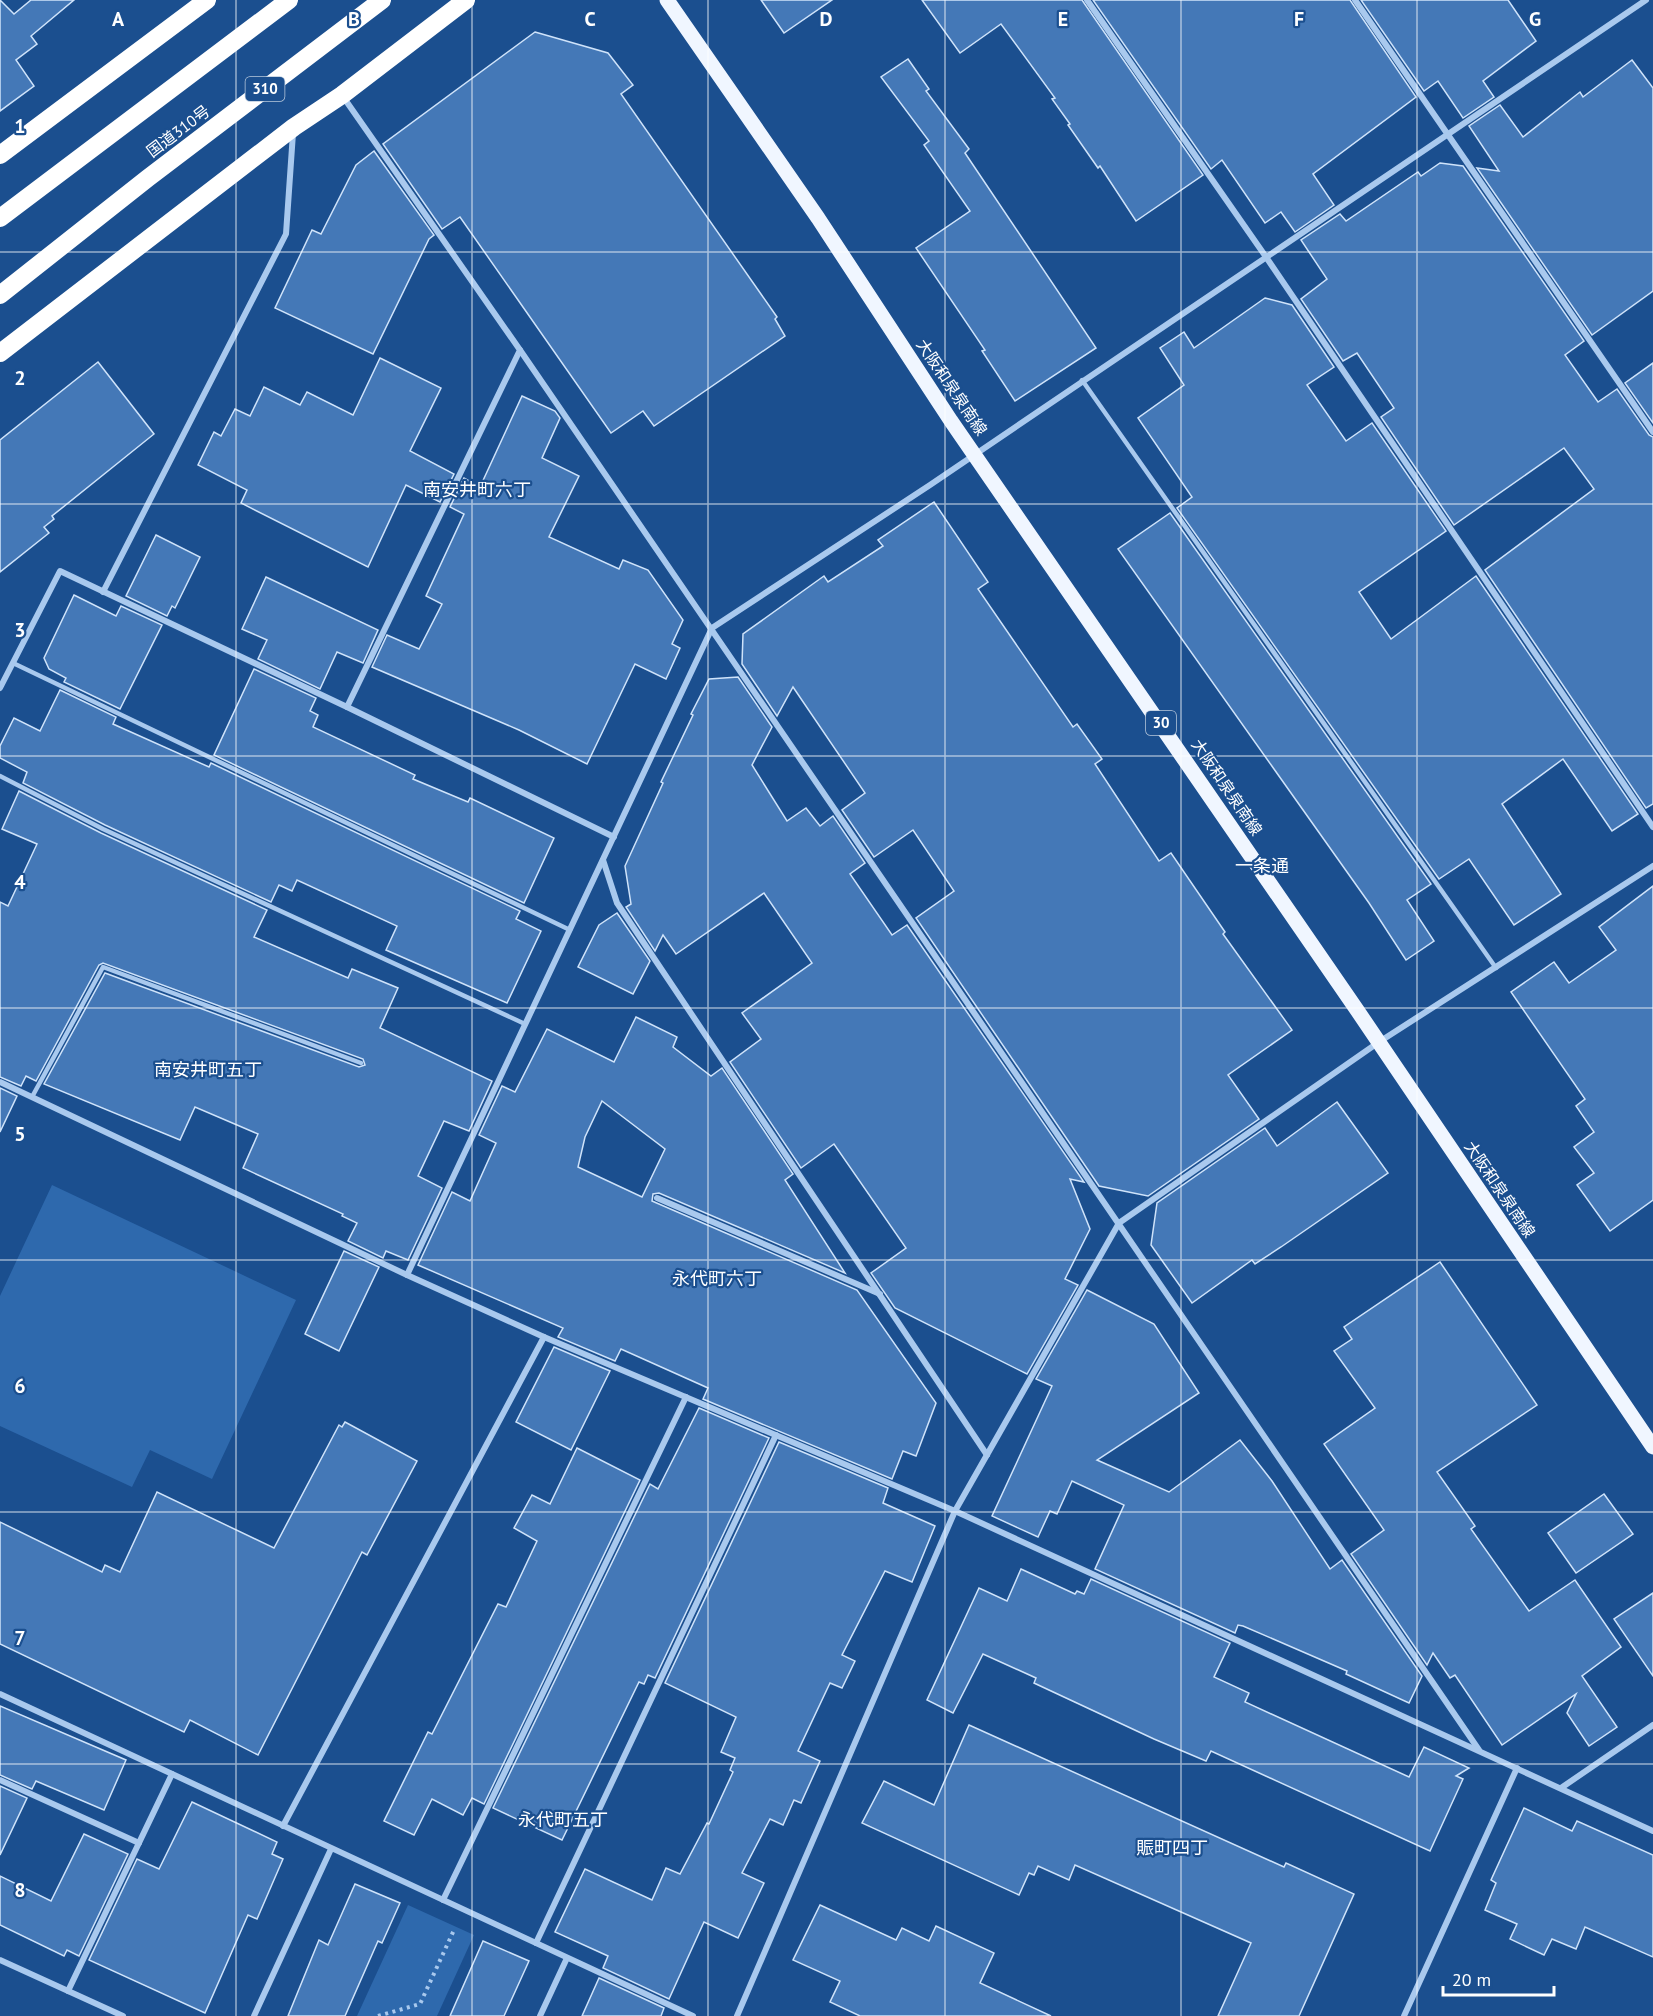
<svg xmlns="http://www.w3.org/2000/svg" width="1653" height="2016" viewBox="0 0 1653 2016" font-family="'PT Sans','Noto Sans JP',sans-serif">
	<rect width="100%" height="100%" fill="#1b4f8f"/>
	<g fill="#2e69ad">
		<polygon points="52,1185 296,1300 212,1479 150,1450 132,1487 0,1426 0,1296"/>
		<polygon points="408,1905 474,1935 437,2016 357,2016"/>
	</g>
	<g fill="#4478b7" stroke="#cfe3fa" stroke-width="1.5" fill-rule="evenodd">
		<polygon points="0,0 14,14 31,0 74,0 31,36 37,44 16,60 34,86 0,111"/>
		<polygon points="761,0 832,0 784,33"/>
		<polygon points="922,0 1082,0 1203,175 1136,221 1100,166 1098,168 1068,125 1070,124 1052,99 1055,98 1001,24 960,53"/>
		<polygon points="1093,0 1350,0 1416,97 1313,174 1334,205 1295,232 1281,212 1265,223 1222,160 1211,169"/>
		<polygon points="1361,0 1508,0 1536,41 1483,81 1494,97 1463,118 1438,81 1424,91"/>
		<polygon points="535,32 608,53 633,85 621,94 777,317 775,319 785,336 654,426 643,411 611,433 460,217 442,229 383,144"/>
		<polygon points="908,59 929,89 926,91 969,149 965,153 1096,348 1015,401 982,351 985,350 916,248 970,211 924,145 929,141 881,77"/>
		<polygon points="1632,60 1653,88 1653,291 1592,335 1477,168 1499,171 1469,126 1500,105 1523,137 1580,92 1583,97"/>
		<polygon points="374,151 434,235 429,239 373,354 275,308 312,230 321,234 356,165"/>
		<polygon points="1440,163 1463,166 1584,341 1565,355 1598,402 1617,389 1649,435 1653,437 1653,804 1646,808 1485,570 1594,489 1564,448 1454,525 1381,417 1394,408 1357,353 1343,361 1301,299 1327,279 1301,240 1340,214 1346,221 1418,172 1421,176"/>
		<polygon points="1265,298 1292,305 1334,367 1307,385 1346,441 1372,423 1446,531 1359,592 1391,639 1476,576 1638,814 1612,831 1563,759 1502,804 1561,894 1514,925 1469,859 1439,879 1177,508 1192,497 1138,418 1184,385 1160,348 1184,332 1194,348"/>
		<polygon points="380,358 441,388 410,451 454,474 440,502 406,485 368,567 241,503 247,490 198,465 214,432 221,436 235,409 250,416 264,387 300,405 307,392 353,415"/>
		<polygon points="98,362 154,434 52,516 54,519 44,527 49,533 0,572 0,440"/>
		<polygon points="1653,363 1653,423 1625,383"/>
		<polygon points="522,396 555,411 560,418 542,458 579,476 549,537 619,569 623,560 648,570 683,620 672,644 680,648 666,679 635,664 587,764 519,730 372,667 387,635 419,649 442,604 426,596 464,514 450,507 464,478 480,487"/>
		<polygon points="934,502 988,582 978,589 1073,727 1077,724 1102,759 1095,764 1159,861 1171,853 1225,932 1223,934 1292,1030 1228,1075 1259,1119 1148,1196 1099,1186 916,918 954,891 913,830 874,857 842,810 865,793 793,687 777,716 742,664 743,634 824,576 828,582 883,546 878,540"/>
		<polygon points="1170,513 1431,884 1407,900 1434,941 1406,960 1369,903 1118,549"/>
		<polygon points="156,535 200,557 175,608 172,606 167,616 126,596"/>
		<polygon points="266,577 378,630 363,663 337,652 320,689 258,659 267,640 242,629"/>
		<polygon points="74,595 116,616 121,606 162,625 120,709 64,682 66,678 49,669 44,658"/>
		<polygon points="254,669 316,698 310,711 318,715 313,727 415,775 413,779 468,802 470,798 554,838 524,903 214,755"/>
		<polygon points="738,677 772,727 752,765 787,821 806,808 820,826 833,816 865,863 850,874 892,935 907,925 1084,1182 1070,1179 1090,1229 1065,1279 1078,1285 1027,1374 895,1308 871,1273 906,1248 834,1144 801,1168 730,1062 761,1039 742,1013 812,963 764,893 676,954 663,935 655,951 626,907 631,904 625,866 663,783 661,782 693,715 691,714 709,679"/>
		<polygon points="60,690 116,717 113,724 209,767 211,763 520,911 516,919 541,931 507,1003 386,950 397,926 297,880 292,891 279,885 271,902 105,825 23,783 27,772 0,758 0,746 14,718 40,731"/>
		<polygon points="19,791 101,833 267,910 254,937 348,978 352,969 398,988 380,1028 492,1081 469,1131 444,1121 418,1176 442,1188 408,1260 386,1251 383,1258 348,1241 357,1223 342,1216 343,1214 243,1168 258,1134 195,1107 180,1140 44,1084 105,973 359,1067 365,1065 363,1059 103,963 99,965 36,1081 26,1076 21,1086 0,1077 0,902 8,906 37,844 2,829"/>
		<polygon points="1653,886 1653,1200 1610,1231 1577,1185 1594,1173 1574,1147 1594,1132 1576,1106 1585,1099 1511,992 1554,962 1569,983 1616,950 1599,927"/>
		<polygon points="617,913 650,961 633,994 578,967 599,925"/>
		<path d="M636 1017 677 1037 673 1047 711 1076 722 1068 793 1174 785 1180 845 1273 659 1193 653 1194 652 1201 857 1290 936 1403 916 1456 903 1451 892 1479 703 1399 708 1388 621 1349 615 1361 558 1337 563 1328 418 1265 452 1192 470 1201 496 1143 479 1135 502 1086 515 1092 547 1029 614 1062ZM602 1101 665 1149 642 1197 578 1167 585 1137Z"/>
		<polygon points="0,1088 17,1096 0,1132"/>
		<polygon points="1337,1102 1388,1173 1281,1247 1255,1264 1252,1260 1192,1303 1151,1245 1157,1203 1265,1128 1277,1146"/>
		<polygon points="344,1251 379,1267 339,1351 305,1334"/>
		<polygon points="1440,1262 1537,1405 1437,1472 1475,1526 1471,1529 1529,1611 1575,1580 1621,1647 1582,1676 1617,1727 1589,1746 1567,1713 1576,1694 1502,1745 1455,1675 1450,1678 1433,1653 1427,1665 1351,1554 1384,1530 1324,1444 1375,1408 1334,1351 1352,1339 1344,1327"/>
		<polygon points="1087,1290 1154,1324 1199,1393 1097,1460 1169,1492 1240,1440 1272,1481 1330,1569 1342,1560 1422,1676 1409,1703 1346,1674 1347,1671 1243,1626 1238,1625 1235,1633 1095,1569 1124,1505 1072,1481 1057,1514 1050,1511 1038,1537 992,1516 1052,1386 1036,1379"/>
		<polygon points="554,1347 610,1371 571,1450 516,1422"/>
		<polygon points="699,1408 769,1438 655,1678 648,1675 644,1684 639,1682 562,1840 493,1808 650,1484 658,1489"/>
		<polygon points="345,1422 417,1461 367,1555 362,1552 258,1755 190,1720 184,1732 0,1644 0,1522 102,1572 105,1565 120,1572 157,1492 274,1548 339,1425 342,1427"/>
		<polygon points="779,1442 888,1488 883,1503 935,1526 912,1582 885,1571 842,1655 855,1661 842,1688 830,1683 798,1751 820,1761 801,1803 794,1800 783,1825 770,1819 742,1873 764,1883 738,1938 704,1922 669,1999 603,1968 608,1956 555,1932 585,1869 652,1900 666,1868 680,1874 707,1823 709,1824 733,1772 730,1770 735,1758 721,1752 736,1717 665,1683"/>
		<polygon points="577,1448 640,1480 484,1804 472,1798 463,1815 432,1799 414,1835 384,1821 428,1732 432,1734 498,1604 506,1607 537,1541 514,1528 532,1495 550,1504"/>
		<polygon points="1604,1494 1633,1534 1576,1573 1548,1533"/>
		<polygon points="1021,1569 1075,1594 1077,1591 1084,1594 1091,1579 1230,1643 1214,1677 1249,1693 1245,1702 1409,1777 1424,1747 1469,1768 1456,1776 1463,1779 1430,1851 1211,1751 1206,1761 1154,1739 1034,1683 1036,1678 983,1654 953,1713 927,1700 979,1588 1007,1601"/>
		<polygon points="1653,1593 1653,1676 1614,1619"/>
		<polygon points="0,1706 126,1760 104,1810 36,1781 32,1789 0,1775"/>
		<polygon points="969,1725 1284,1867 1286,1863 1354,1894 1299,2016 1218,2016 1251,1943 1075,1865 1069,1880 1038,1866 1034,1875 1029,1873 1019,1895 862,1823 884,1781 934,1805"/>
		<polygon points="0,1786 27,1798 0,1855"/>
		<polygon points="192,1802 277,1842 272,1854 283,1859 257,1919 248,1915 205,2013 89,1960 137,1859 159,1869"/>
		<polygon points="1524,1808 1572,1831 1577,1821 1653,1855 1653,1957 1585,1927 1576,1949 1552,1939 1544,1955 1510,1939 1517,1924 1485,1910 1496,1883 1491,1880"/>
		<polygon points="84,1834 128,1854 79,1956 67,1950 64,1956 0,1925 0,1876 51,1901"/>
		<polygon points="355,1884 400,1903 382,1943 378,1941 345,2016 288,2016 319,1940 328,1945"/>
		<polygon points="820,1905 896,1940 902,1928 929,1941 936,1926 994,1953 980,1983 1051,2016 860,2016 830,2002 840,1981 793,1960"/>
		<polygon points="483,1941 529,1961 504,2016 450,2016"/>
		<polygon points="599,1978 664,2008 661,2016 582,2016"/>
	</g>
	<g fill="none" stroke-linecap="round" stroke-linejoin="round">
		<polyline stroke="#a9c9ee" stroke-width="4" stroke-dasharray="3 4.5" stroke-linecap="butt" points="378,2016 420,2004 454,1930"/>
		<g stroke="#a9c9ee" stroke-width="4.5">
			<polyline points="1082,380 1496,968"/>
			<polyline points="13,663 570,930"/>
			<polyline points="0,776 103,829 525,1024"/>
			<polyline points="32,1097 103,967 361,1063"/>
		</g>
		<g stroke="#a9c9ee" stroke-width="6">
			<polyline points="1087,0 1266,257 1653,827"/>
			<polyline points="1355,0 1653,432"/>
			<polyline points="520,350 1479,1750"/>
			<polyline points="103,592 286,234 293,133"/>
			<polyline points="0,688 60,571 347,707 520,350 344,98"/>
			<polyline points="347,707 614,837"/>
			<polyline points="603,860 617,903 987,1455"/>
			<polyline points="0,1082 407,1275 544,1337 955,1511 1653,1831"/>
			<polyline points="657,1198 880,1294"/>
			<polyline points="407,1275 712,628 930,485 1646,0"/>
			<polyline points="0,1694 693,2016"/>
			<polyline points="0,1780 139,1843"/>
			<polyline points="1561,1788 1653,1725"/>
			<polyline points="283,1826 544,1337"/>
			<polyline points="443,1900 686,1397"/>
			<polyline points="536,1943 776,1435"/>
			<polyline points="0,1960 123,2016"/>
			<polyline points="68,1991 172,1774"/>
			<polyline points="254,2016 331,1849"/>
			<polyline points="540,2016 567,1958"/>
			<polyline points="737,2016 955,1511 1119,1223 1379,1042 1653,866"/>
			<polyline points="1404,2016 1517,1768"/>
		</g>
		<polyline stroke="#f0f6ff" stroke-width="15" points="667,0 818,218 951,421 1357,1010 1653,1447"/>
		<g stroke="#fff" stroke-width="18">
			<polyline points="0,155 207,0"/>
			<polyline points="0,218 289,0"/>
			<polyline points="0,295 148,178 382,0"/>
			<polyline points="0,353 294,127 342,95 466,0"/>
		</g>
	</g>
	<path fill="none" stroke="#fff" stroke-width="1.5" stroke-opacity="0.55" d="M236 0V2016M472 0V2016M708 0V2016M945 0V2016M1181 0V2016M1417 0V2016M0 252H1653M0 504H1653M0 756H1653M0 1008H1653M0 1260H1653M0 1512H1653M0 1764H1653"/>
	<g text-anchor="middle" stroke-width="4.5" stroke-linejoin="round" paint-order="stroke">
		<g fill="#1b4f8f" stroke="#bbcadd" stroke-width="1.5">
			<rect x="245.5" y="77" width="39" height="24" rx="4.5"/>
			<rect x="1146" y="711" width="30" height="24" rx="4.5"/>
		</g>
		<g font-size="15" font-weight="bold" fill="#fff">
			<text x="265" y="94">310</text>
			<text x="1161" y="728">30</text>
		</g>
		<g font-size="16" fill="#fff" stroke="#1b4f8f">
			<text transform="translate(178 131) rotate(-37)" y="6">国道310号</text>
			<text transform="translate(952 387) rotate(56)" y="6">大阪和泉泉南線</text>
			<text transform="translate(1227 787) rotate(56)" y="6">大阪和泉泉南線</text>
			<text transform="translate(1500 1189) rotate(56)" y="6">大阪和泉泉南線</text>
		</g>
		<g font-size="18" fill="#fff" stroke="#1b4f8f">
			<text x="477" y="496">南安井町六丁</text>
			<text x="1262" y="872">一条通</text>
			<text x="208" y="1076">南安井町五丁</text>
			<text x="717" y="1285">永代町六丁</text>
			<text x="563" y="1826">永代町五丁</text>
			<text x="1172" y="1854">賑町四丁</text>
		</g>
	</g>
	<g font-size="20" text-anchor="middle" font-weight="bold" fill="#fff" stroke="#1b4f8f" stroke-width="4.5" stroke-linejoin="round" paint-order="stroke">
		<text x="118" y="26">A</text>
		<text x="354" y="26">B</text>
		<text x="590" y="26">C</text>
		<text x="826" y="26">D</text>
		<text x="1063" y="26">E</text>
		<text x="1299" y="26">F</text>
		<text x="1535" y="26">G</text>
		<text x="20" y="133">1</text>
		<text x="20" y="385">2</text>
		<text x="20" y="637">3</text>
		<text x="20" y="889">4</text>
		<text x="20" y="1141">5</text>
		<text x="20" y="1393">6</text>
		<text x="20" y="1645">7</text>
		<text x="20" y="1897">8</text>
	</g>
	<path d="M1443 1986v9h111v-9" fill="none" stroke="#ffffff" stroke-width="3"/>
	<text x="1452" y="1986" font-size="18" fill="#ffffff" stroke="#1b4f8f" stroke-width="4.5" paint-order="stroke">20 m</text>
</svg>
